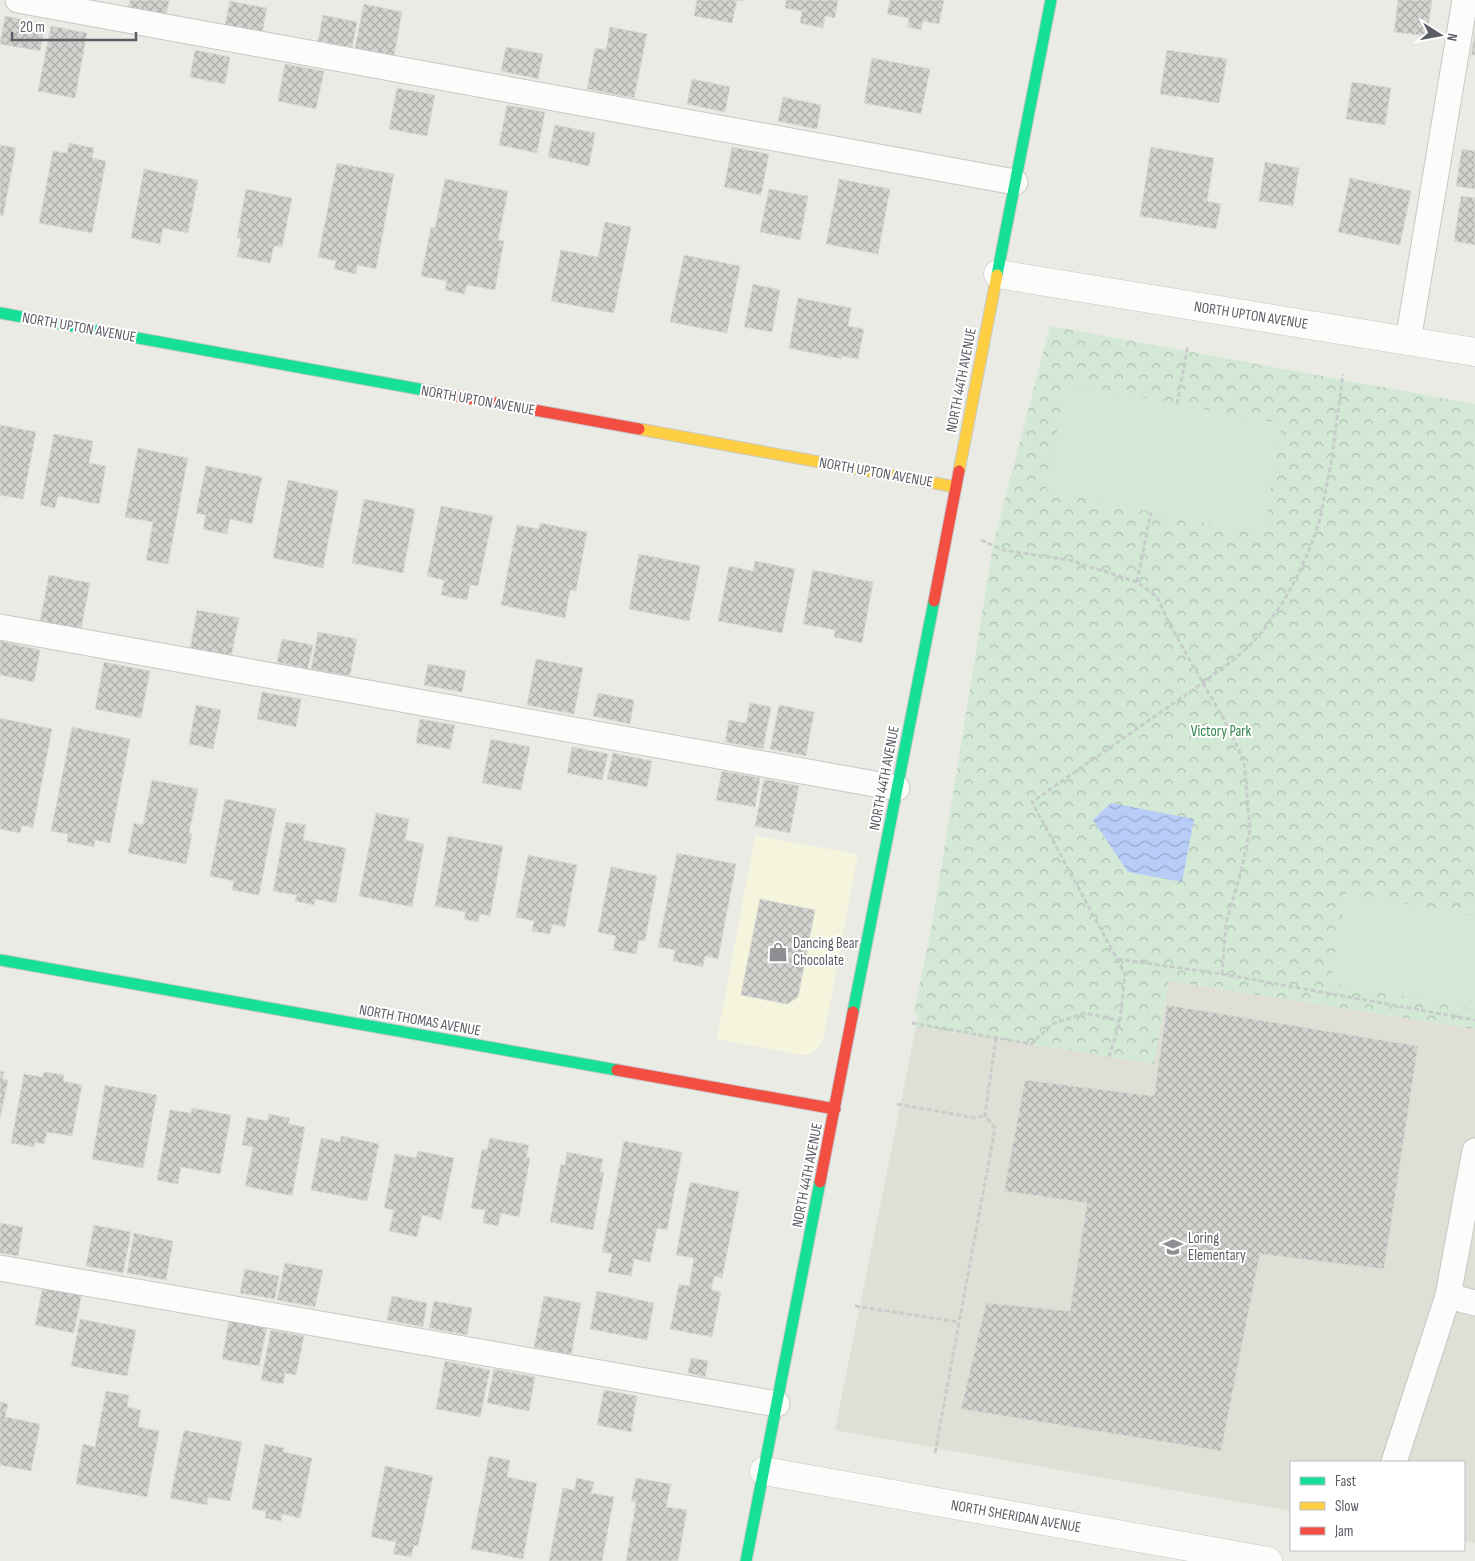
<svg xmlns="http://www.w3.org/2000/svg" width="1475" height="1561" viewBox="0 0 1475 1561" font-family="'Sofia Sans Condensed',sans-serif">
	<defs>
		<pattern id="park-crowns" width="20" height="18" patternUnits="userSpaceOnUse" patternTransform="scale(1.25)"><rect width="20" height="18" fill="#d3e9d6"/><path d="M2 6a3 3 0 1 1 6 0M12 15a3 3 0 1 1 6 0" fill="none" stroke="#aec0b1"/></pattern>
		<pattern id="water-waves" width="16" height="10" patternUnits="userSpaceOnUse" patternTransform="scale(1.25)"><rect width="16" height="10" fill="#b8ccf8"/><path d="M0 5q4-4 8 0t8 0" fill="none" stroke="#99a9cc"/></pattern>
		<pattern id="building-cross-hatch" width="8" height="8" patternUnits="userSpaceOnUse" patternTransform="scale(1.25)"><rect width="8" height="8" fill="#d2d2ce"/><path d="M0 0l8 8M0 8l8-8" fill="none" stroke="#adaeab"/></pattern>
	</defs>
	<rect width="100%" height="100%" fill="#ebebe6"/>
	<polygon fill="#f5f5de" points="755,836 858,854 824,1036 819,1047 811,1054 801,1055 717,1039"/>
	<polygon fill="#dfdfd5" points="1169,981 1475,1029 1475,1543 1464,1541 1464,1462 1291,1462 1291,1511 835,1430 916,1027 1031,1044 1153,1064"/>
	<polygon fill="url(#park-crowns)" points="1050,326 1475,404 1475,1029 1169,981 1154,1064 1031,1044 916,1027 918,1014 914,1013 933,919 993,545"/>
	<g fill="#d3e9d6">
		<polygon points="1067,383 1282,424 1263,535 1045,490"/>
		<polygon points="1346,893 1475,916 1475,1009 1330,983"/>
	</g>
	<polygon fill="url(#water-waves)" points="1111,803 1194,819 1182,882 1128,872 1093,820"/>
	<g fill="url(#building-cross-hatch)" stroke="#dadad5">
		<polygon points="130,0 169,0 166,16 128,9"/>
		<polygon points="697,0 743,0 743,1 737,0 732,23 694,16"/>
		<polygon points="786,0 838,0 835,18 825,16 823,28 800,23 802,11 785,8"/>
		<polygon points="890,0 944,0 939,24 923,21 921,30 908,27 909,18 887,14"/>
		<polygon points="1398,0 1432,0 1427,36 1394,32"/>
		<polygon points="230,1 267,8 262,33 225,25"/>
		<polygon points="364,4 402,12 394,56 355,48"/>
		<polygon points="323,15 357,22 352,48 318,41"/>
		<polygon points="5,16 45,24 40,51 0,44"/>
		<polygon points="51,26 87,33 75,98 38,91"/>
		<polygon points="610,27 647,34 634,98 587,89 595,48 606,50"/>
		<polygon points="1475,32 1475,55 1471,55"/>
		<polygon points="506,47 543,54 538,79 501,71"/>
		<polygon points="195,50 230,57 225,84 190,77"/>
		<polygon points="1167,50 1227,59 1219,103 1160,94"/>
		<polygon points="872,58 930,69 921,114 864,103"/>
		<polygon points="285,64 324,71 316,109 278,101"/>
		<polygon points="692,79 730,87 725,112 687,104"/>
		<polygon points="1352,82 1391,88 1385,125 1346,119"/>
		<polygon points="397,88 435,95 427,136 389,129"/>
		<polygon points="783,97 821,105 817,129 778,121"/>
		<polygon points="507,105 545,112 537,153 499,145"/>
		<polygon points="555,125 595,133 589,166 548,157"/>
		<polygon points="69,143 94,148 92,158 106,161 92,233 39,223 53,151 67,153"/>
		<polygon points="0,145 16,148 3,216 0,215"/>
		<polygon points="732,147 769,154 761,195 724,187"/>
		<polygon points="1151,147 1214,158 1207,201 1221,204 1216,229 1140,216"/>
		<polygon points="1462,149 1475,151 1475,189 1456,186"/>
		<polygon points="1265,162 1299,168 1293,206 1259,201"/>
		<polygon points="337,163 394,174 376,269 357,265 356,274 334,269 336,261 318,257"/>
		<polygon points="144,169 198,180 188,233 163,228 160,244 131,238"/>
		<polygon points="1350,178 1411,191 1400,245 1338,232"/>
		<polygon points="445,179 508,191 498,240 504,241 495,290 467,285 465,294 445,290 447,281 421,276 431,227 435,228"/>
		<polygon points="839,179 890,189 878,254 826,244"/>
		<polygon points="246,189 292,198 282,247 274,246 270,263 237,257 241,239 237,238"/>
		<polygon points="769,189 808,196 800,240 760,232"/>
		<polygon points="1461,196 1475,198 1475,245 1454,241"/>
		<polygon points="605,222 631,227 614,313 551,301 561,250 598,257"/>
		<polygon points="684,255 740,266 727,333 670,322"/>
		<polygon points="753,284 780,290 772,332 744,327"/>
		<polygon points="798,298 851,308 848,326 864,329 858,359 842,356 841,359 789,348"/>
		<polygon points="0,425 36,432 23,499 0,495"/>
		<polygon points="54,434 93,441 89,463 106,466 99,504 58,496 55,508 40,505"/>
		<polygon points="138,448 188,458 168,564 146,560 153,522 125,517"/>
		<polygon points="206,466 262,477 252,524 230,519 227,534 203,529 206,515 196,513"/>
		<polygon points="288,480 338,491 323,568 273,558"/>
		<polygon points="364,499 415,509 403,573 352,563"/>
		<polygon points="441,506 493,516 478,586 470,585 467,600 441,595 444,580 427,576"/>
		<polygon points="540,523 587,532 576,591 570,590 565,618 501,605 517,525 539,529"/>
		<polygon points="639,554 700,566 689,621 629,609"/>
		<polygon points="755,561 795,569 782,633 718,621 729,566 753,571"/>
		<polygon points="813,570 873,582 862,643 834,637 835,630 803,624"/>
		<polygon points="49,575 90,583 81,629 40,621"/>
		<polygon points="197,610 239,618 231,657 190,649"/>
		<polygon points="318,632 357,639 350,676 311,669"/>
		<polygon points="282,639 313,645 308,669 277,662"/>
		<polygon points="0,641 40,650 34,682 0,675"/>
		<polygon points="536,659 583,668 574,714 527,705"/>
		<polygon points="104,662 150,671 141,718 95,709"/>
		<polygon points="428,664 466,671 462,692 424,685"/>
		<polygon points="262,692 301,699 296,727 257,719"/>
		<polygon points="598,693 634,700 630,724 593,716"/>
		<polygon points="750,703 771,707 763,749 725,742 729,720 746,723"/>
		<polygon points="196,705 221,710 213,749 189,744"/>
		<polygon points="779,705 814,712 806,756 770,749"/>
		<polygon points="0,718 52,729 33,828 22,825 20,833 0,829"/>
		<polygon points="420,719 455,725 450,749 416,743"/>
		<polygon points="72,727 130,739 110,843 95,840 94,847 67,842 68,834 51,831"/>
		<polygon points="491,739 530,747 521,790 482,783"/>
		<polygon points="572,747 608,754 602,780 567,773"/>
		<polygon points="613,753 652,761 647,787 607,779"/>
		<polygon points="722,771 760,778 755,807 716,800"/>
		<polygon points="764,779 799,786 790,833 755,826"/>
		<polygon points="152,780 198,789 189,833 192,834 186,864 128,853 134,823 143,825"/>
		<polygon points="225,799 276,809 259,895 232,890 234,881 210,876"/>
		<polygon points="376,813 409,819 405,840 424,844 412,907 359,896"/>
		<polygon points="286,822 306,825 303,840 346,848 336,903 315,899 314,905 295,901 297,895 273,891"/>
		<polygon points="448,836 503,846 490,916 480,914 478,922 464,919 466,912 435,906"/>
		<polygon points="677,853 736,864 718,959 705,956 703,967 673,961 675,950 658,947"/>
		<polygon points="528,855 577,865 565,927 552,924 550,934 532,931 534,921 516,917"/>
		<polygon points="611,867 657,876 645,941 639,940 636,954 613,950 616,936 598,932"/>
		<polygon points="760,899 815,910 798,997 787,1004 741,995"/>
		<polygon points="1167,1005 1418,1046 1384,1269 1260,1254 1221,1451 961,1409 986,1303 1070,1311 1087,1203 1004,1191 1025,1080 1154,1096"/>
		<polygon points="0,1071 4,1072 2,1079 8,1080 0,1118"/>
		<polygon points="44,1072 64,1075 63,1081 82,1085 72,1136 47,1132 44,1144 35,1142 34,1147 11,1143 24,1074 43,1077"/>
		<polygon points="105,1085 157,1095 143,1168 92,1159"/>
		<polygon points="192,1108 231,1115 220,1174 181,1167 178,1184 157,1180 170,1110 191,1113"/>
		<polygon points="269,1114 290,1118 288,1124 305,1127 292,1196 245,1186 253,1147 242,1145 247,1117 268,1121"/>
		<polygon points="341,1136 379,1144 367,1201 311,1190 321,1138 340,1142"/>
		<polygon points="490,1138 529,1145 526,1157 530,1158 519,1217 501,1213 498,1226 483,1223 485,1210 471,1208 482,1149 487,1150"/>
		<polygon points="624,1141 682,1152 667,1230 657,1228 650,1262 634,1259 631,1276 608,1272 612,1254 602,1252"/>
		<polygon points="418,1151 454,1158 441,1220 422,1215 417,1237 389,1231 394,1210 384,1208 395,1154 416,1158"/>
		<polygon points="567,1152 603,1159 600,1172 604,1172 593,1230 550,1222 561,1164 565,1165"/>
		<polygon points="690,1182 739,1192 722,1278 714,1276 711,1290 721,1292 712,1337 670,1329 679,1284 689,1286 694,1258 676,1255"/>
		<polygon points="0,1223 23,1227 18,1256 0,1253"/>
		<polygon points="94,1225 131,1232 123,1273 86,1266"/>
		<polygon points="134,1233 173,1241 166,1280 127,1273"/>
		<polygon points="285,1263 323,1270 315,1307 277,1300"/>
		<polygon points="245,1269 279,1276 275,1299 240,1293"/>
		<polygon points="43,1286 82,1293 74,1333 35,1325"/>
		<polygon points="597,1291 654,1303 647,1340 590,1329"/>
		<polygon points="392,1296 427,1303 423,1327 387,1320"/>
		<polygon points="544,1296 581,1303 571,1355 534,1347"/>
		<polygon points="434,1301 472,1308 467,1335 429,1328"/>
		<polygon points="80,1319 136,1330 127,1376 71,1366"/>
		<polygon points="229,1320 267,1327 259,1366 222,1359"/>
		<polygon points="271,1330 304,1336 296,1375 285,1373 283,1384 261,1380"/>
		<polygon points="691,1358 708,1361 705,1377 688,1373"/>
		<polygon points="445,1361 490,1370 480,1417 436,1409"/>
		<polygon points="494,1369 535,1377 529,1411 487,1403"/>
		<polygon points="604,1390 637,1396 631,1432 597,1425"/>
		<polygon points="106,1391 129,1395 127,1407 141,1410 138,1427 159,1431 147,1497 76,1484 83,1444 95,1447"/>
		<polygon points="0,1402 8,1404 5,1417 40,1424 31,1471 0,1465"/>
		<polygon points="184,1430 242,1442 230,1501 208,1497 207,1505 170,1498"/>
		<polygon points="265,1444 284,1448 283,1452 312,1458 300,1518 282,1514 281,1521 265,1518 266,1511 252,1509"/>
		<polygon points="489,1456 510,1460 507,1477 537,1483 523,1559 471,1549"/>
		<polygon points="385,1466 433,1476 418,1546 414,1545 411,1557 393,1554 396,1542 371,1537"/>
		<polygon points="577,1478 594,1482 591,1493 614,1497 602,1561 549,1561 563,1488 574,1490"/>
		<polygon points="636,1478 671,1484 666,1507 687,1510 678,1561 626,1561 636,1502 631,1501"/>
	</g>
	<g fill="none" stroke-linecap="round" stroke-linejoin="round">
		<defs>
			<g id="lane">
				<polyline points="18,0 1015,182"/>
				<polyline points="1408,341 1465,0"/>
				<polyline points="0,627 897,788"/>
				<polyline points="0,1268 777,1404"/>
				<polyline points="1448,1296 1475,1303"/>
				<polyline points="1394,1462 1448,1296 1475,1151"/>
			</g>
			<g id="street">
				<polyline points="998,274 1475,352"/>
				<polyline points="764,1471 1268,1561"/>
			</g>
			<g id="fast">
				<polyline points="997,275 1051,0"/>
				<polyline points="0,313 435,392"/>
				<polyline points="0,960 617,1070"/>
				<polyline points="853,1012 934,601"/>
				<polyline points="746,1561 820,1182"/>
			</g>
			<g id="slow">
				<polyline points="639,429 956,487"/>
				<polyline points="959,471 997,275"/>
			</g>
			<g id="jam">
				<polyline points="435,392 639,429"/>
				<polyline points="934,601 959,471"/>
				<polyline points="617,1070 835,1109"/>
				<polyline points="820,1182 853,1012"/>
			</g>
		</defs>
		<use href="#lane" stroke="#c7c7c7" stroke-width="27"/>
		<use href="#street" stroke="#c7c7c7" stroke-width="29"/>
		<use href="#fast" stroke="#c8c8c8" stroke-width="13"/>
		<use href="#slow" stroke="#c8c8c8" stroke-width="13"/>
		<use href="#jam" stroke="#c8c8c8" stroke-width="13"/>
		<g stroke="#c8cdcc" stroke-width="3" stroke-dasharray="5 2.5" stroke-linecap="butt">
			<polyline points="1177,404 1188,345"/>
			<polyline points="981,540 1003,550 1069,560 1137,582 1157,597 1170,625 1227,725 1244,761 1250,829 1241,872 1226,923 1222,974 1117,959"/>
			<polyline points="1137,582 1151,512"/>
			<polyline points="1222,974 1475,1020"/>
			<polyline points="912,1023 1031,1044 1052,1024 1085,1013 1120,1021"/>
			<polyline points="1109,1057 1120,1021 1125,974 1032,802 1204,682 1237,657 1253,642 1265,628 1283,602 1298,575 1310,548 1320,519 1331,464 1343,374"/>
			<polyline points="897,1104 975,1118 985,1115"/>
			<polyline points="855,1306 959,1322"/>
			<polyline points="935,1453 995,1128 985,1115 996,1038"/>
		</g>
		<use href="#lane" stroke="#fcfcfb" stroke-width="25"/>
		<use href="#street" stroke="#fcfcfb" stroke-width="28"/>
		<use href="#fast" stroke="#16e098" stroke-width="11"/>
		<use href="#slow" stroke="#ffcf43" stroke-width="11"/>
		<use href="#jam" stroke="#f24e42" stroke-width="11"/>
	</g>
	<defs>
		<symbol id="shop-bare" viewBox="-9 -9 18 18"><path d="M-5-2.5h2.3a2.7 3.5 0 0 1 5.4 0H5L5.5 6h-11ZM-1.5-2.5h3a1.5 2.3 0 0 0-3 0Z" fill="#8d8f92" stroke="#fff" stroke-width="2.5" paint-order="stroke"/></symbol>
		<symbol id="school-bare" viewBox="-9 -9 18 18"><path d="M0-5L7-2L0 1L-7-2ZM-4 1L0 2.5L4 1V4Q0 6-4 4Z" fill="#8d8f92" stroke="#fff" stroke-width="2.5" paint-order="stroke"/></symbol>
	</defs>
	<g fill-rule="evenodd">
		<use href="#shop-bare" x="764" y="938" width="28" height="28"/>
		<use href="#school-bare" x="1159" y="1233" width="28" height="28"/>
	</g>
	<g text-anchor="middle" stroke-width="4" stroke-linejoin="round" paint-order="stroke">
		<g font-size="15" fill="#5b5d64" stroke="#fff">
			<text transform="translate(1251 315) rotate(9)" y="5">NORTH UPTON AVENUE</text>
			<text transform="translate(79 327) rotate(10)" y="5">NORTH UPTON AVENUE</text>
			<text transform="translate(961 380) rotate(-79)" y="5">NORTH 44TH AVENUE</text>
			<text transform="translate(478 400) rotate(10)" y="5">NORTH UPTON AVENUE</text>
			<text transform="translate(876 472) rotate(10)" y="5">NORTH UPTON AVENUE</text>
			<text transform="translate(884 778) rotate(-79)" y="5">NORTH 44TH AVENUE</text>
			<text transform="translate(420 1020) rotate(10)" y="5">NORTH THOMAS AVENUE</text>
			<text transform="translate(807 1175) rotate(-79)" y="5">NORTH 44TH AVENUE</text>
			<text transform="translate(1016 1516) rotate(10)" y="5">NORTH SHERIDAN AVENUE</text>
		</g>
		<g font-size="15" fill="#32844b" stroke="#fff">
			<text x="1221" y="736">Victory Park</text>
		</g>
		<g font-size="15" fill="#5b5d64" stroke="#fff" text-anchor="start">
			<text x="793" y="948">Dancing Bear<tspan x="793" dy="17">Chocolate</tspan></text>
			<text x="1188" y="1243">Loring<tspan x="1188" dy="17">Elementary</tspan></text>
		</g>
	</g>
	<rect x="1290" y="1461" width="175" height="90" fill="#ffffff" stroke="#bdbec1"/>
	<rect x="1300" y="1477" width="25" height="8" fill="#16e098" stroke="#bdbec1"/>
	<text x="1335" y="1486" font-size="15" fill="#5b5d64">Fast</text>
	<rect x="1300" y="1502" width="25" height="8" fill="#ffcf43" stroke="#bdbec1"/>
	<text x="1335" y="1511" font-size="15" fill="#5b5d64">Slow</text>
	<rect x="1300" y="1527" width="25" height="8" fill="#f24e42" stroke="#bdbec1"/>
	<text x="1335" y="1536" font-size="15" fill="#5b5d64">Jam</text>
	<g transform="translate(1440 35) rotate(101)" stroke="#ffffff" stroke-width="4" paint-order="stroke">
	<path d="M0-4L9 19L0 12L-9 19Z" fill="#5b5d64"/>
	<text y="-8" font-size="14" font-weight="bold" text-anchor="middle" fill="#5b5d64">N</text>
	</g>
	<path d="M12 32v8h124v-8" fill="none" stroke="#5b5d64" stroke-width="2.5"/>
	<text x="20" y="32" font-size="15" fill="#5b5d64" stroke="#ffffff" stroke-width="4" paint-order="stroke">20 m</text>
</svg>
